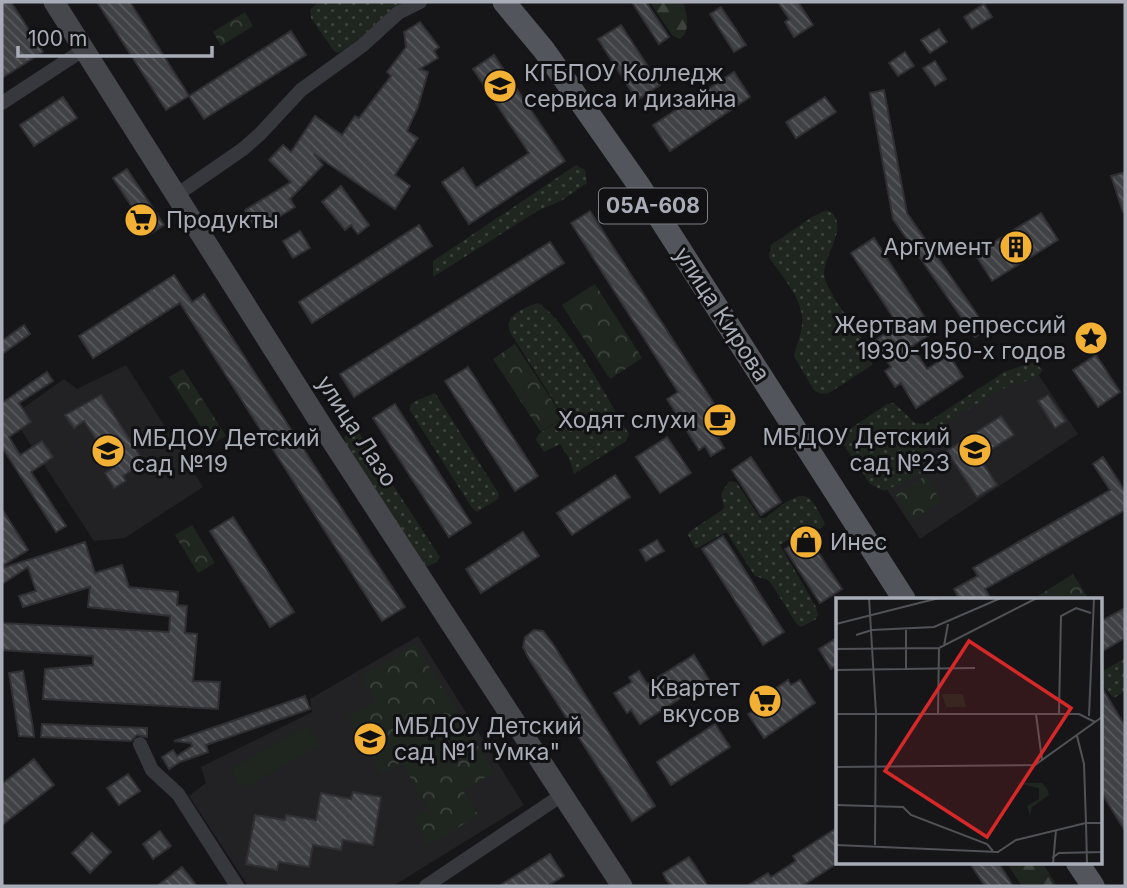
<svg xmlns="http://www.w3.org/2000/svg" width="1127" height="888" viewBox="0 0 1127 888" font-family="Inter,sans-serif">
	<defs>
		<pattern id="grass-dots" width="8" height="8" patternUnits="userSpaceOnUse" patternTransform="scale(1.75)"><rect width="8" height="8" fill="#1e261f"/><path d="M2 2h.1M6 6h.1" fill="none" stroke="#3c433d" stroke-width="1.8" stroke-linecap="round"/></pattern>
		<pattern id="forest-firs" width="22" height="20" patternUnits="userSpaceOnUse" patternTransform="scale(1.75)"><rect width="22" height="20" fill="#1e261f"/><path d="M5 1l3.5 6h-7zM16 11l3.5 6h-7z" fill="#3c433d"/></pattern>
		<pattern id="park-crowns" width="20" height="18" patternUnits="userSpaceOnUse" patternTransform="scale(1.75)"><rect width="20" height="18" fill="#1e261f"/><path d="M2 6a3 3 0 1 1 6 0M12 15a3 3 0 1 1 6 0" fill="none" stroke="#3c433d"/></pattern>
		<pattern id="building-back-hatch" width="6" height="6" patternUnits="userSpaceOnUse" patternTransform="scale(1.75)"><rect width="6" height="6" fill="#404145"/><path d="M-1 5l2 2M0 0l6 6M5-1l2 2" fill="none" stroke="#595a5e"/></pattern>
	</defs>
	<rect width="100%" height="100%" fill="#161618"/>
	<g fill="#222225">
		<polygon points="1030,362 1078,434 920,539 872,467"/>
		<polygon points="126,365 203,487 125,538 94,541 12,416 64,379 77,389"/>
		<polygon points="418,636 524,805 393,886 248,886 189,796 206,783 201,767 312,712 310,699"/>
	</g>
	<g fill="url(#grass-dots)">
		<path d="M318 2H404C380 16 363 40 338 53L334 51 311 18 310 10Z"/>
		<polygon points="576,165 585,170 587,183 561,201 539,210 433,277 433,261"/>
		<path d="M827 210C852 223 824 253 824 274 825 290 862 338 873 354L872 365 829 393C822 394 818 394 813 389L794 356C796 345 802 334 802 323 804 299 781 276 769 257L771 245 812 217Z"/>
		<path d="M538 303C566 319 610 403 629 434L626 441 574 474 569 458 560 444 544 452 536 440 539 434 564 417 510 332C509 328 508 323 510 320 514 312 530 305 538 303Z"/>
		<path d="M1033 362 1043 370C1034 382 1022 381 1009 386 991 394 938 425 929 441 924 450 927 464 922 473L884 491 870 484 842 442 841 435 887 404 894 403 915 423 925 424 1004 372Z"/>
		<polygon points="435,393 499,494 498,499 477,512 472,508 411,412 410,406 415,401"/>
		<polygon points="354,428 357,430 440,557 437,562 426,567 346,444 344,437"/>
		<path d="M729 481 736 482 760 518H765C774 511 799 488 810 499 816 505 821 516 825 524L820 529 808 526 780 545 816 607 818 615 815 620 801 627 796 623 772 585 768 580 755 576 727 533H724L698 548H695L688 535 689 532 722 510 724 507 721 494Z"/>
		<polygon points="1125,658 1125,691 1114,698 1104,688 1101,689 1101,672"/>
	</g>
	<g fill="url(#forest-firs)">
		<path d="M650 2H683C687 13 691 34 679 39L672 35Z"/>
		<polygon points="1006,862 1042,862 1057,886 1022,886"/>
	</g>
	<g fill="url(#park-crowns)">
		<polygon points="245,12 253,26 221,46 213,32"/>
		<polygon points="595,284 642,358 610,379 562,305"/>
		<polygon points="515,344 563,417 541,432 493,359"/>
		<polygon points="183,369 226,436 212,444 169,377"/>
		<polygon points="925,476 941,501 912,520 896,495"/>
		<polygon points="192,525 215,563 198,573 175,535"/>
		<polygon points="1073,574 1089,599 1033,599"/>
		<polygon points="415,644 494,772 463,791 478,815 430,845 414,819 429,809 401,762 382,773 348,718 376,700 362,677"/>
	</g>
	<polygon fill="#1e261f" points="307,725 319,745 247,787 240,785 231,769"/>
	<g fill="url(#building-back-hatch)" stroke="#303034" stroke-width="2">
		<polygon points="2,2 11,2 43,52 2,78"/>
		<polygon points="97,2 130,2 189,96 166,110"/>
		<polygon points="632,2 646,2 669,37 659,44"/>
		<polygon points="778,2 798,2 813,25 794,37 785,22 789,19"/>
		<polygon points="984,4 992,17 972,29 964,17"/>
		<polygon points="721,7 746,45 734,52 710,14"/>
		<polygon points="420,22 439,47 434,51 438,58 420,69 428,72 418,107 407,131 418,138 395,175 410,186 395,209 314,154 323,165 290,199 295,207 257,230 245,210 291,182 269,160 283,145 291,152 315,116 342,135 355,116 359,118 391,76 387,72 406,47 404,32"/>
		<polygon points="621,25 660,85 637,100 598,39"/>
		<polygon points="939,29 947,42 930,53 921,40"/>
		<polygon points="291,31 306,55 204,119 189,96"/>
		<polygon points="905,52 914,66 898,76 889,63"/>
		<polygon points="494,55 565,161 469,224 442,182 463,168 476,188 529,153 473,69"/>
		<polygon points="935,61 946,79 935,86 923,68"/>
		<polygon points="734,72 750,97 670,151 653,125"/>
		<polygon points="884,90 907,213 987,329 975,337 893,219 870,93"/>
		<polygon points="63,97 77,118 34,146 20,125"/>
		<polygon points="825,97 836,112 796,138 786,122"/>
		<polygon points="127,169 164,225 150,234 113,178"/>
		<polygon points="1125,172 1125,212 1123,212 1111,176"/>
		<polygon points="341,186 369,225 358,234 351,225 345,230 322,202"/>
		<polygon points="590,211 731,430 718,438 724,448 711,456 705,446 699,450 667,399 678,392 571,223"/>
		<polygon points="1041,213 1058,240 992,281 975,254"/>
		<polygon points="419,225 432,246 312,323 299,302"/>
		<polygon points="300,231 310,248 293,258 283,241"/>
		<polygon points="874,238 934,332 912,346 927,369 949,355 963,377 916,408 901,383 895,387 885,371 891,367 874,341 898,325 851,253"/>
		<polygon points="550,242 564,263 354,397 340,374"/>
		<polygon points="174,275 192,302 204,294 405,607 382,621 180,303 93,358 79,336"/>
		<polygon points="24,325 30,334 2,354 2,341"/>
		<polygon points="1096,355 1120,392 1098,407 1073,370"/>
		<polygon points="468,367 538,476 515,491 445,381"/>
		<polygon points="47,372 53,381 19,403 31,422 9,437 20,455 42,441 53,457 31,472 66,526 56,532 2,447 2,403"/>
		<polygon points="101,395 144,462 123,476 126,481 114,488 105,473 114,467 84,421 74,428 65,415"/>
		<polygon points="1048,395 1066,421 1055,428 1038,401"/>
		<polygon points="395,404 471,523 449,537 373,418"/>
		<polygon points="1001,416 1014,435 979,457 997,485 977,497 947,451"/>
		<polygon points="667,437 691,473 660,493 636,457"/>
		<polygon points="751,457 781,502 761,515 732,470"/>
		<polygon points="1103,457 1125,491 1125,510 985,589 991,599 959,599 954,589 978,576 973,568 1110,490 1093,464"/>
		<polygon points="615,475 630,497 572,535 557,513"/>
		<polygon points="2,509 28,550 2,566"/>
		<polygon points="233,517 294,612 270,627 210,531"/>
		<polygon points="523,532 539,556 481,593 466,569"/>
		<polygon points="807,535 842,589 820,603 785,549"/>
		<polygon points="723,536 784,632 763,645 702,549"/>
		<polygon points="657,540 664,551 646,561 640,550"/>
		<polygon points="85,542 95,573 122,565 129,587 178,592 177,605 187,606 185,633 197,634 193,681 220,682 218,709 43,699 45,669 93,665 93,656 2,650 2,623 169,632 170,616 88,607 90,587 23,607 19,596 36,591 28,567 2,584 2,568"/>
		<polygon points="1125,608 1125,638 1101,652 1101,621"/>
		<polygon points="534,630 543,631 553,644 655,806 632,821 529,659 523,647 525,637"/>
		<polygon points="838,637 838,664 831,669 819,649"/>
		<polygon points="694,655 709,680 640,724 631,710 627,713 614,693 632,682 629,677 639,671 647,684"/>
		<polygon points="23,671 33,728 34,737 19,736 9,673"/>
		<polygon points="788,680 791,685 800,680 815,703 764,738 748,714 755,710 752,705"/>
		<polygon points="1101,686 1125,726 1125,831 1101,792"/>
		<polygon points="305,696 310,709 206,745 208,752 180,762 169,769 162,757 173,750 177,756 192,746 191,743 174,741"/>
		<polygon points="42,724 147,728 147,737 137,735 131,741 41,737"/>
		<polygon points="715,724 730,747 671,785 657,762"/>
		<polygon points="34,759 54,785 2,825 2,784"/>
		<polygon points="128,774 140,791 119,805 107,788"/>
		<polygon points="353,792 381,797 373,845 343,840 341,850 313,845 309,867 279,862 277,870 246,864 255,815 285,820 286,815 316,820 321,793 351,799"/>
		<polygon points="838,827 838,863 802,886 747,886 768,873 771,877 796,861 793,856"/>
		<polygon points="160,831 171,846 153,859 143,844"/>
		<polygon points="92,833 111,852 90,873 72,853"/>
		<polygon points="550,854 564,876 547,886 499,886"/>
		<polygon points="689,857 694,864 708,886 671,886 667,881 663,873"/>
		<polygon points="969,862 998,862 1013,886 985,886"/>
		<polygon points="182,867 197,886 157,886"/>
	</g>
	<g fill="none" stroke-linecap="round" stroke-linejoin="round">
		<g stroke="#37383d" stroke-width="14">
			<polyline points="2,103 83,50"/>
			<polyline points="175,196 243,149 260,134 301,90 363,45 398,13 420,2"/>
			<polyline points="140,744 152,770 178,794 237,886"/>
			<polyline points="426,886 562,795"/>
		</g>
		<polyline stroke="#45474d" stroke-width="21" points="54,2 324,429 622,886"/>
		<g stroke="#53555c" stroke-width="23">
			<polyline points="504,2 544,50 638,184 904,599"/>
			<polyline points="1077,862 1093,886"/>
		</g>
	</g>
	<defs>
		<symbol id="university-disc" viewBox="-11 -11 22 22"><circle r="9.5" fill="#f2b134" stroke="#111113"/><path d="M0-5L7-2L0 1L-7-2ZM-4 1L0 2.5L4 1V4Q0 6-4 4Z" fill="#111"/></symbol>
		<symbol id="supermarket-disc" viewBox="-11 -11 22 22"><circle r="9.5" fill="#f2b134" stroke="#111113"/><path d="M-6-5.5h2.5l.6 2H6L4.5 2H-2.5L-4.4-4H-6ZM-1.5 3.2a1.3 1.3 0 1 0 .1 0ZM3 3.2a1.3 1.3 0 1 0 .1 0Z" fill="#111"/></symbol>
		<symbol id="building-disc" viewBox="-11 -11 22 22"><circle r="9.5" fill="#f2b134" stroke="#111113"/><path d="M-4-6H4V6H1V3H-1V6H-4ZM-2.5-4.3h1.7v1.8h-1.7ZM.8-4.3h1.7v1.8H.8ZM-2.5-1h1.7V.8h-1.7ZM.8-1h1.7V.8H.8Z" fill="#111"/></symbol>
		<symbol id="sight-disc" viewBox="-11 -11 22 22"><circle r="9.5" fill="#f2b134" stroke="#111113"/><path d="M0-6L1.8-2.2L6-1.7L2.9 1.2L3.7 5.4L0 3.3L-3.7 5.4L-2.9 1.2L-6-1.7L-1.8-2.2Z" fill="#111"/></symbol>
		<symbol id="cafe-disc" viewBox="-11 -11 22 22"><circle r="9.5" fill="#f2b134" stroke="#111113"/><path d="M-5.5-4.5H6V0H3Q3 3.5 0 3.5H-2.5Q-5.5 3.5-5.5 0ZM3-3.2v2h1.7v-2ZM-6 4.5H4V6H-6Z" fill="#111"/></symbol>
		<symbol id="school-disc" viewBox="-11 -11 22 22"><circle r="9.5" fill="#f2b134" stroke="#111113"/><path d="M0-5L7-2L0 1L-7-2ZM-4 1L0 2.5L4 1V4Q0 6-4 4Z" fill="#111"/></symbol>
		<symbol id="shop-disc" viewBox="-11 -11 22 22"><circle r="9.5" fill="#f2b134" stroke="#111113"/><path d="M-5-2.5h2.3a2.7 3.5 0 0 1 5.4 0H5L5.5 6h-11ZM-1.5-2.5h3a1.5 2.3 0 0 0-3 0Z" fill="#111"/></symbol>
	</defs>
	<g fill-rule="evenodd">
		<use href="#university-disc" x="481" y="67" width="38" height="38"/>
		<use href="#supermarket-disc" x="122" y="201" width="38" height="38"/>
		<use href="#building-disc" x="997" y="228" width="38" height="38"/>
		<use href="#sight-disc" x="1072" y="319" width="38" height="38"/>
		<use href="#cafe-disc" x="701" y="401" width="38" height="38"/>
		<use href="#school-disc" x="956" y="431" width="38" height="38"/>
		<use href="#school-disc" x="89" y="432" width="38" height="38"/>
		<use href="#shop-disc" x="787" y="523" width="38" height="38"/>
		<use href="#supermarket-disc" x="746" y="682" width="38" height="38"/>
		<use href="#school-disc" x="351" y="720" width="38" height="38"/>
	</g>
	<g text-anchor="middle" stroke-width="6" stroke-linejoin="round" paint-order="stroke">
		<rect fill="#111113" stroke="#7b7e86" stroke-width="2" x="599" y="188.5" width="108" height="35" rx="5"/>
		<g font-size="21" font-weight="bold" fill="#a8adb8">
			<text x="653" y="213">05А-608</text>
		</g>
		<g font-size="23" fill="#a8adb8" stroke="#111113" text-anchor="start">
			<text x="524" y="81">КГБПОУ Колледж<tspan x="524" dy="26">сервиса и дизайна</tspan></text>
			<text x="166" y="228">Продукты</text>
			<text x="992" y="255" text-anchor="end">Аргумент</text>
			<text x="1066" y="333" text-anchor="end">Жертвам репрессий<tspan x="1066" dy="26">1930-1950-х годов</tspan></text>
			<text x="696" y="428" text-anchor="end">Ходят слухи</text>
			<text x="950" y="445" text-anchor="end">МБДОУ Детский<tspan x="950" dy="26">сад №23</tspan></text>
			<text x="132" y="446">МБДОУ Детский<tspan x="132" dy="26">сад №19</tspan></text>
			<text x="830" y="550">Инес</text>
			<text x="740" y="696" text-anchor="end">Квартет<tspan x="740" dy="26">вкусов</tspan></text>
			<text x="394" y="734">МБДОУ Детский<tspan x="394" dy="26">сад №1 "Умка"</tspan></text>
		</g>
		<g font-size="23" fill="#a8adb8" stroke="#111113">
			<text transform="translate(722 314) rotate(57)" y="8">улица Кирова</text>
			<text transform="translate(357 431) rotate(57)" y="8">улица Лазо</text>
		</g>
	</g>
	<g transform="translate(836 598)">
		<rect width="266" height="266" fill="#161618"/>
		<path d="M180 185H206L211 191 213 197 196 209 194 218 191 208 203 201V190Z" fill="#1e261f"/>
		<path d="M106 96H127L130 109H110Z" fill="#1e261f"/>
		<path fill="none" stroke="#505258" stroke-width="2" d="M33 0 40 115 39 247M0 26 103 0M20 37 36 32 98 29 165 0M108 48 112 26M0 51 103 50 201 0M70 71V32M0 72 139 70M102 115 103 50M223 115 225 18 240 10 255 15M0 116H243L259 124M200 116 206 162M253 118 258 0M0 169 199 167 266 119M0 207 67 209 75 217 151 246 157 253M0 247 162 254 180 242 250 225 248 166 241 138M216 260 223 255 266 254V225M217 266 220 232M251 266 250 225H266"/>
		<path fill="#d62828" fill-opacity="0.15" stroke="#d62828" stroke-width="3.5" d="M133 43 235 110 151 239 49 173Z"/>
		<rect width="266" height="266" fill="none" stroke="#a8adb8" stroke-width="3.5"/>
	</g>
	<rect width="1127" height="888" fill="none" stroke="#a8adb8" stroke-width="7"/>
	<path d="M18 46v10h194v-10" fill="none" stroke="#a8adb8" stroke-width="3.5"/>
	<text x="28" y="46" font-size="21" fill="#a8adb8" stroke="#111113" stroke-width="5" paint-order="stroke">100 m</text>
</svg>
